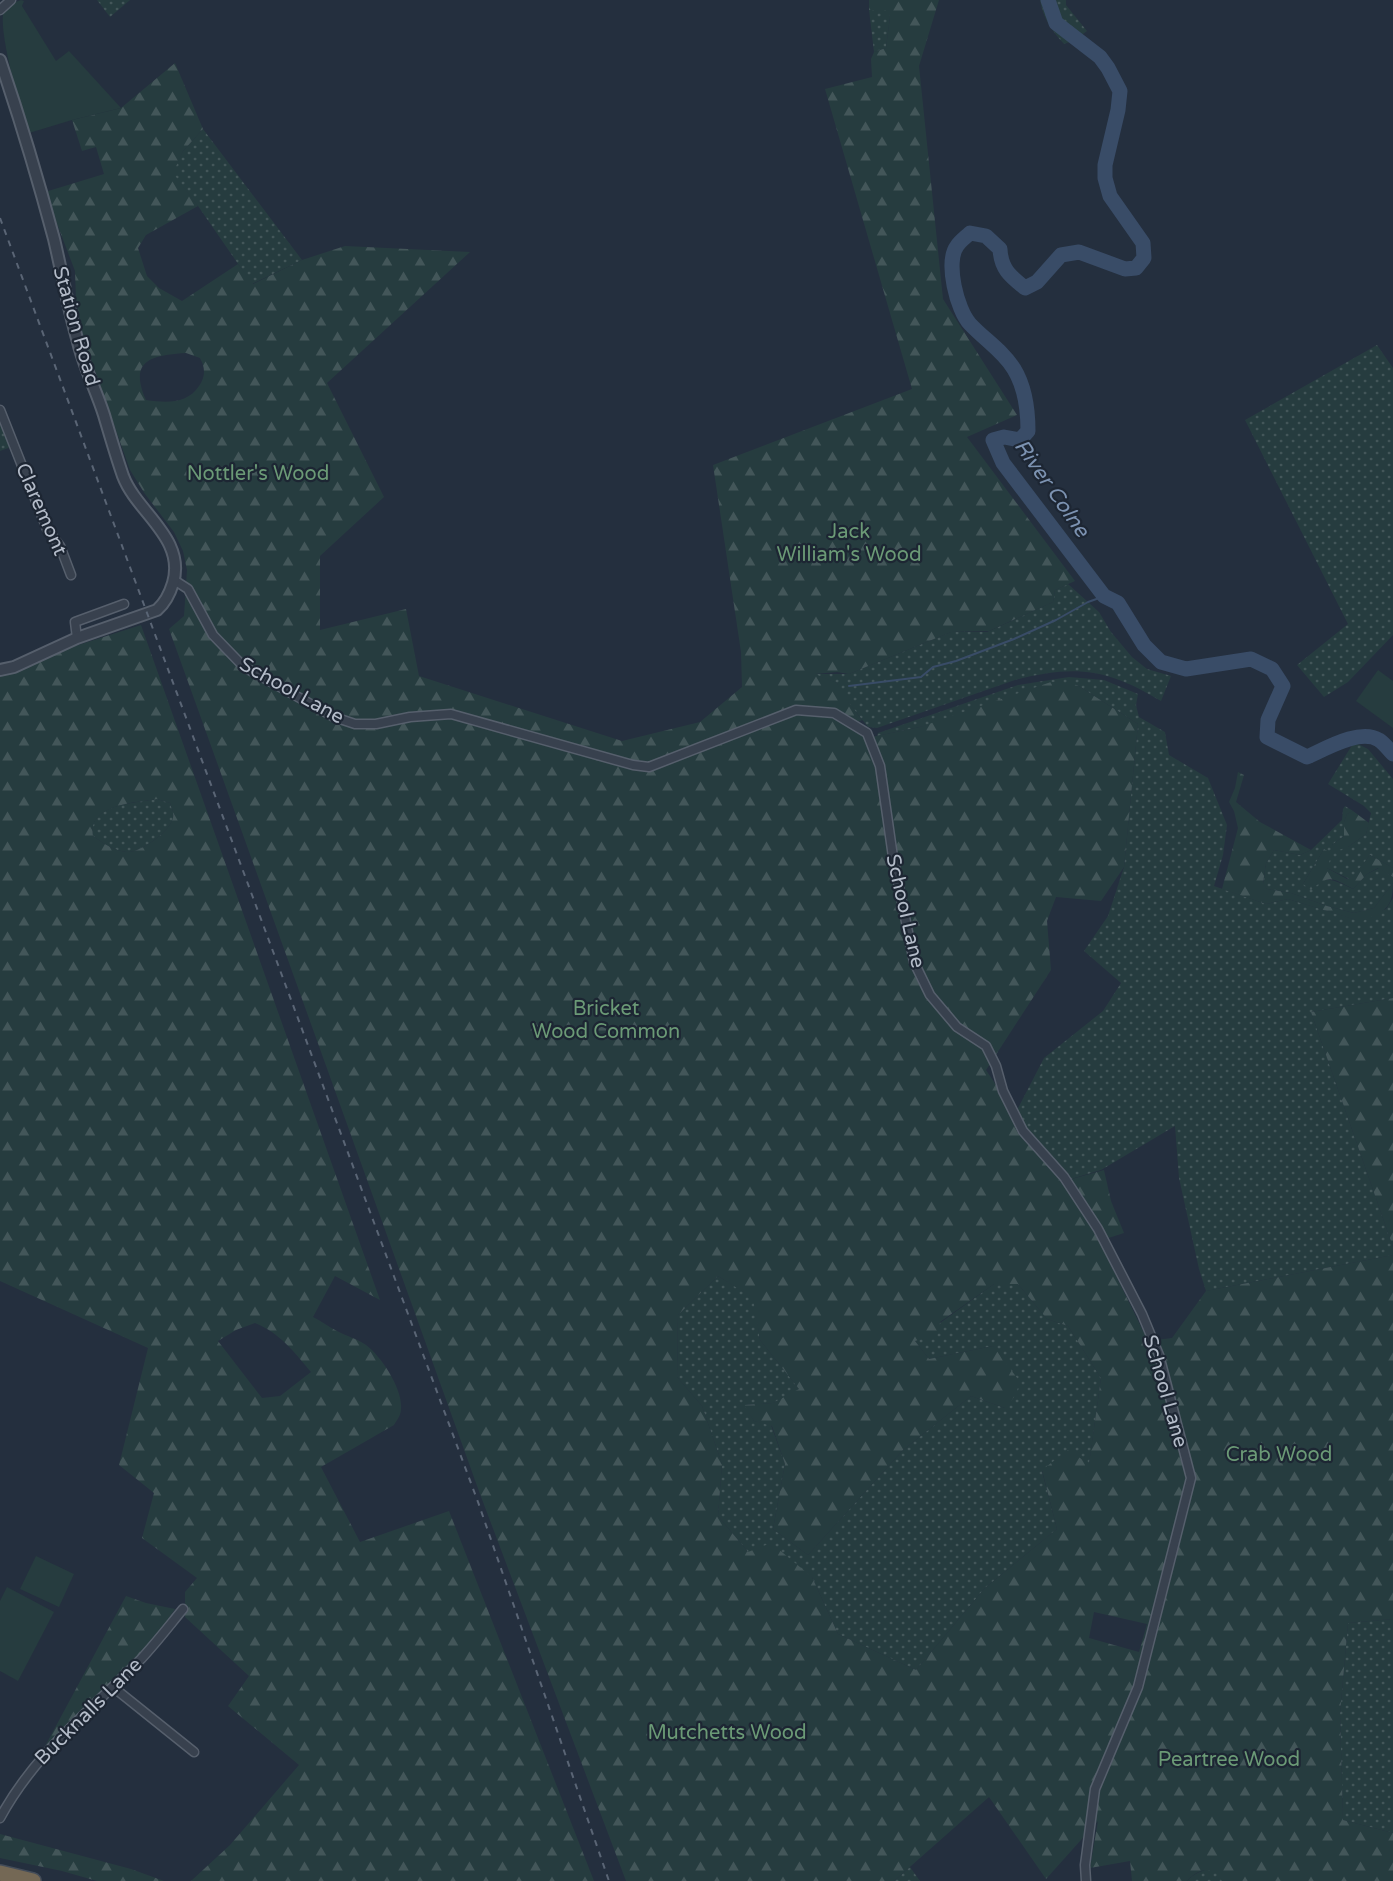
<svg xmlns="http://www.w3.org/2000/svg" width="1393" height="1881" viewBox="0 0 1393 1881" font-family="'Varela Round',sans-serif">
	<defs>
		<pattern id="grass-dots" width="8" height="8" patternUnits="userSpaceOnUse" patternTransform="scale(1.5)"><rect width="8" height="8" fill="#263c3f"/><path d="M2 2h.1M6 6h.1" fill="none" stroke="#435659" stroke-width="1.8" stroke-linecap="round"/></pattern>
		<pattern id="forest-firs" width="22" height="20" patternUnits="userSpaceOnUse" patternTransform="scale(1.5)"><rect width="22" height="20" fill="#263c3f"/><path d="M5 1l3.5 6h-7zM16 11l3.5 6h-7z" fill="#435659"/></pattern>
	</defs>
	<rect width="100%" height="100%" fill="#242f3e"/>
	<g fill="url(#grass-dots)">
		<polygon points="97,0 130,0 110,17"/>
		<path d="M1040 0H1045C1051 24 1055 26 1075 40L1064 44C1052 31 1043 18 1040 0Z"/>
		<polygon points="1055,0 1066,0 1066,5 1087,31 1079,37 1061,20"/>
		<polygon points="869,10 889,10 890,17 886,48 874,52"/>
		<polygon points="203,129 302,260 252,284 198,206 172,173 183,151"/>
		<polygon points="1377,345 1393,368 1393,635 1348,682 1324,697 1297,665 1348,624 1245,420"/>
		<polygon points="0,425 4,430 11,447 0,451"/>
		<path d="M1068 584 1099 612 1111 632 1132 657 1147 669 1171 676 1161 701C1108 669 1076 664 1015 680L877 728 868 727 840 692 837 683 813 674H849L951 632H987L1053 602 1055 590Z"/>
		<polygon points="1069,677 1104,680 1138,694 1136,705 1139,717 1165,732 1169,755 1208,778 1227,825 1223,855 1214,886 1266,904 1288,899 1357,920 1386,909 1393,898 1393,998 1311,1012 1393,1247 1393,1255 1206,1291 1199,1269 1179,1178 1175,1126 1101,1170 1061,1182 1015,1114 1044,1058 1103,1011 1121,983 1084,951 1108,916 1124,867 1138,724 1077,685 920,727 877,736 878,733 1018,685"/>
		<path d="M1354 742 1368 749 1393 779V868L1370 855 1351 880 1327 868 1324 849 1303 884C1329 878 1329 877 1353 889L1367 874 1379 868 1393 877V883L1374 908 1354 913 1327 906 1291 893 1267 889 1263 884 1266 863 1274 850 1300 855 1311 850 1342 820 1343 809 1345 806 1353 811 1347 814 1344 822V836L1332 845 1348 847 1366 834 1371 813 1364 806 1328 784Z"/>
		<path d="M157 799 170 803C172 809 175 815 172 821 167 833 140 853 127 852 114 851 103 843 93 836 87 804 135 803 157 799Z"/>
		<polygon points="718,1276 754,1298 760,1340 800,1390 773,1403 745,1405 754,1421 771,1425 785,1464 773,1529 808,1555 903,1450 971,1396 1005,1408 993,1346 929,1359 915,1341 994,1284 1018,1284 1047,1319 1068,1326 1101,1378 1089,1465 1042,1471 1057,1529 985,1588 916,1670 838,1634 812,1577 748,1552 718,1516 722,1464 702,1406 677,1377 678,1315"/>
		<polygon points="1393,1619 1393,1833 1343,1820 1340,1714 1348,1623"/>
		<polygon points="910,1867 920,1881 894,1881"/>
		<path d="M1211 1869 1220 1875 1222 1881H1187C1193 1874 1202 1870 1211 1869Z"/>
	</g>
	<g fill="url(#forest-firs)" fill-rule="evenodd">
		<path d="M869 0H939L919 66 943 299 1017 415 967 437 1075 581 1055 590 1053 602 989 631 951 632 849 674 837 672 815 674 837 683 841 692 862 720 852 725 867 738 920 727 1051 682 1077 685 1138 724 1124 867 1101 901 1056 897 1047 921 1051 970 986 1070 1061 1182 1104 1170 1111 1201 1124 1233 1099 1241 1148 1341 1172 1338 1206 1291 1393 1255V1619L1348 1623 1340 1714 1343 1820 1393 1833V1881H1222C1215 1864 1197 1869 1187 1881H1132L1130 1861 1090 1868 1098 1821 1046 1879 989 1797 894 1881H626L480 1494 169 629 184 616 187 570 183 551 174 532 145 494 130 470 83 337 76 299 75 271 45 192 104 174 96 147 82 151 72 120 121 108 175 63 203 129 183 151 173 173 198 206 146 235 138 248 147 276 159 288 182 301 238 264 253 284 302 260 345 246 470 252 327 383 384 497 320 556V630L406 609 419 676 622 741 700 722 742 687 741 652 713 465 912 389 825 89 872 77 871 59 874 52 886 48 890 17 888 10H869ZM186 353 200 358C205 367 206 376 199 386 187 404 167 403 146 400 128 360 152 355 186 353ZM718 1276 753 1298 760 1340 799 1389 773 1403 744 1405 754 1421 772 1426 785 1464 773 1529 808 1555 903 1450 971 1396 1005 1408 1015 1396 1020 1382 993 1346 929 1359 915 1341 938 1334 940 1322 994 1284H1018L1047 1319 1068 1326 1101 1378 1089 1464 1068 1450 1042 1470 1057 1529 985 1588 916 1670 838 1634 812 1577 771 1543 748 1552 718 1516 722 1464 702 1406 677 1377 678 1315ZM1094 1612 1147 1624 1139 1652 1089 1638Z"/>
		<path d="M141 625 380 1300 335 1276 313 1317C321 1321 329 1327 337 1331 346 1336 358 1339 366 1345 381 1356 403 1389 401 1409 401 1415 397 1420 394 1425L321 1467 360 1542 449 1511 594 1881H191L230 1845 299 1765 228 1706 249 1676 185 1617V1592L197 1578 142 1538 154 1493 119 1465 148 1348 0 1281V677L69 648ZM157 799 170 803C172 809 175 815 172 821 167 833 140 853 127 852 114 851 103 843 93 836 87 804 135 803 157 799ZM255 1323C280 1333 294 1352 311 1372L280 1396 262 1398 218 1341 236 1330Z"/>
		<path d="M1238 772 1244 775 1236 802 1260 822 1311 850 1300 855 1274 850 1266 863 1263 883 1267 889 1291 893 1327 906 1354 913 1374 908 1393 883C1393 912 1381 911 1359 923L1356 920 1288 899 1266 904 1222 889 1238 828 1234 811 1229 802 1235 788Z"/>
		<polygon points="1353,811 1369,823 1366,834 1348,847 1339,850 1332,845 1344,836 1344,822 1347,814"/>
		<path d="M1324 849 1332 854 1327 868 1347 879H1351L1370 855 1393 868V877L1378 868 1367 874 1353 889C1332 878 1330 874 1311 890L1303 884Z"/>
		<polygon points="1393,998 1393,1247 1311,1012"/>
		<polygon points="126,1596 146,1603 175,1609 162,1628 133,1663 98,1695 43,1750"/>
		<polygon points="0,1834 131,1869 164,1881 97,1881 62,1871 0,1858"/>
	</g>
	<g fill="#263c3f">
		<path d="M21 0 24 1 22 6 56 61 69 51 121 108 72 120 29 133C20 107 0 39 3 14 6 7 14 2 21 0Z"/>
		<polygon points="1378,670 1393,681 1393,728 1356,701"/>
		<polygon points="36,1556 74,1574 59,1607 20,1589"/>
		<polygon points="7,1587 54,1612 18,1681 0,1671 0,1601"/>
	</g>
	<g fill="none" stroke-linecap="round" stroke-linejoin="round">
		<polyline stroke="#394c67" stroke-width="2" points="849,686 921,677 933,667 956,661 1014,639 1056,620 1088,602 1105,596"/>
		<path stroke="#394c67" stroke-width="15" d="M1048 0 1056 23 1100 57 1108 68 1120 91 1118 110 1105 165V178L1110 196 1143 243 1144 258 1136 268 1125 269 1079 252 1061 255 1037 282 1025 288C1010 276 1001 269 1000 249L986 236 970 233C966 237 960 241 957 246 945 262 957 310 970 324 985 340 1003 351 1014 369 1025 387 1028 411 1028 431L1020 440 1004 437 993 440 1003 463 1104 596 1118 603 1144 645 1161 662 1186 669 1251 659 1272 669 1283 686 1268 720 1267 737 1307 757C1325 749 1360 728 1379 740 1384 743 1389 750 1393 754"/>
		<defs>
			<g id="minor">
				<polyline points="0,10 11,0"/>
				<polyline points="0,410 47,529 60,546 71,575"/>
				<polyline points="174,580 188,589 213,635 244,667 334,717 355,724 376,724 410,717 451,714 633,765 649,767 796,710 834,713 867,733 880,766 893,857 914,962 930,995 957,1027 986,1046 996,1066 1003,1091 1023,1131 1064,1177 1098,1229 1142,1314 1159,1355 1191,1478 1138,1687 1095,1789 1085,1865 1086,1881"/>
				<polyline points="77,638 75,622 124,604"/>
				<polyline points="113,1687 194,1752"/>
				<path d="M0 1818C35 1753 90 1711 141 1659 156 1643 169 1626 183 1609"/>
			</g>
			<path id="tertiary" d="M0 60C20 119 38 179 54 239 62 273 68 308 78 342 84 367 96 390 104 415 110 435 116 456 123 476 137 513 186 538 173 583 170 593 165 603 157 610L77 638 14 667 0 670"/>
			<polyline id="motorway" points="0,1873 33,1881"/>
		</defs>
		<use href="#minor" stroke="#565f6c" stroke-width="11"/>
		<use href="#tertiary" stroke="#565f6c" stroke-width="14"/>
		<use href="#motorway" stroke="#434c59" stroke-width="18"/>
		<use href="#minor" stroke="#38414e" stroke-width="8"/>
		<use href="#tertiary" stroke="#38414e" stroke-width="10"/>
		<use href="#motorway" stroke="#746855" stroke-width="15"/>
		<polyline stroke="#5a6575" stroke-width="2" stroke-dasharray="6 6" stroke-linecap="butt" points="0,218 478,1502 609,1881"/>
	</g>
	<g text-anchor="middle" stroke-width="4.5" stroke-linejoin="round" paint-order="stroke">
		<g font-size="20" fill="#b4bcc9" stroke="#1d2633">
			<text transform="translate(77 326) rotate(74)" y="7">Station Road</text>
			<text transform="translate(42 509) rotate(66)" y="7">Claremont</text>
			<text transform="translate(292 690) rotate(29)" y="7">School Lane</text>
			<text transform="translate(906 911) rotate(77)" y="7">School Lane</text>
			<text transform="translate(1166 1391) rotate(74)" y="7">School Lane</text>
			<text transform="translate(88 1711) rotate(-45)" y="7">Bucknalls Lane</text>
		</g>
		<g font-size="20" fill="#6b9a76" stroke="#1d2633">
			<text x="258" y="480">Nottler's Wood</text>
			<text x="849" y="538">Jack<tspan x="849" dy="23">William's Wood</tspan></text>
			<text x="606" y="1015">Bricket<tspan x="606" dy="23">Wood Common</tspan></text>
			<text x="1279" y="1461">Crab Wood</text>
			<text x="727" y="1739">Mutchetts Wood</text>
			<text x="1229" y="1766">Peartree Wood</text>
		</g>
		<g font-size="21" font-style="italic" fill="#7c92b1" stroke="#1d2633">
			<text transform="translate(1052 488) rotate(55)" y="7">River Colne</text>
		</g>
	</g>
</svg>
